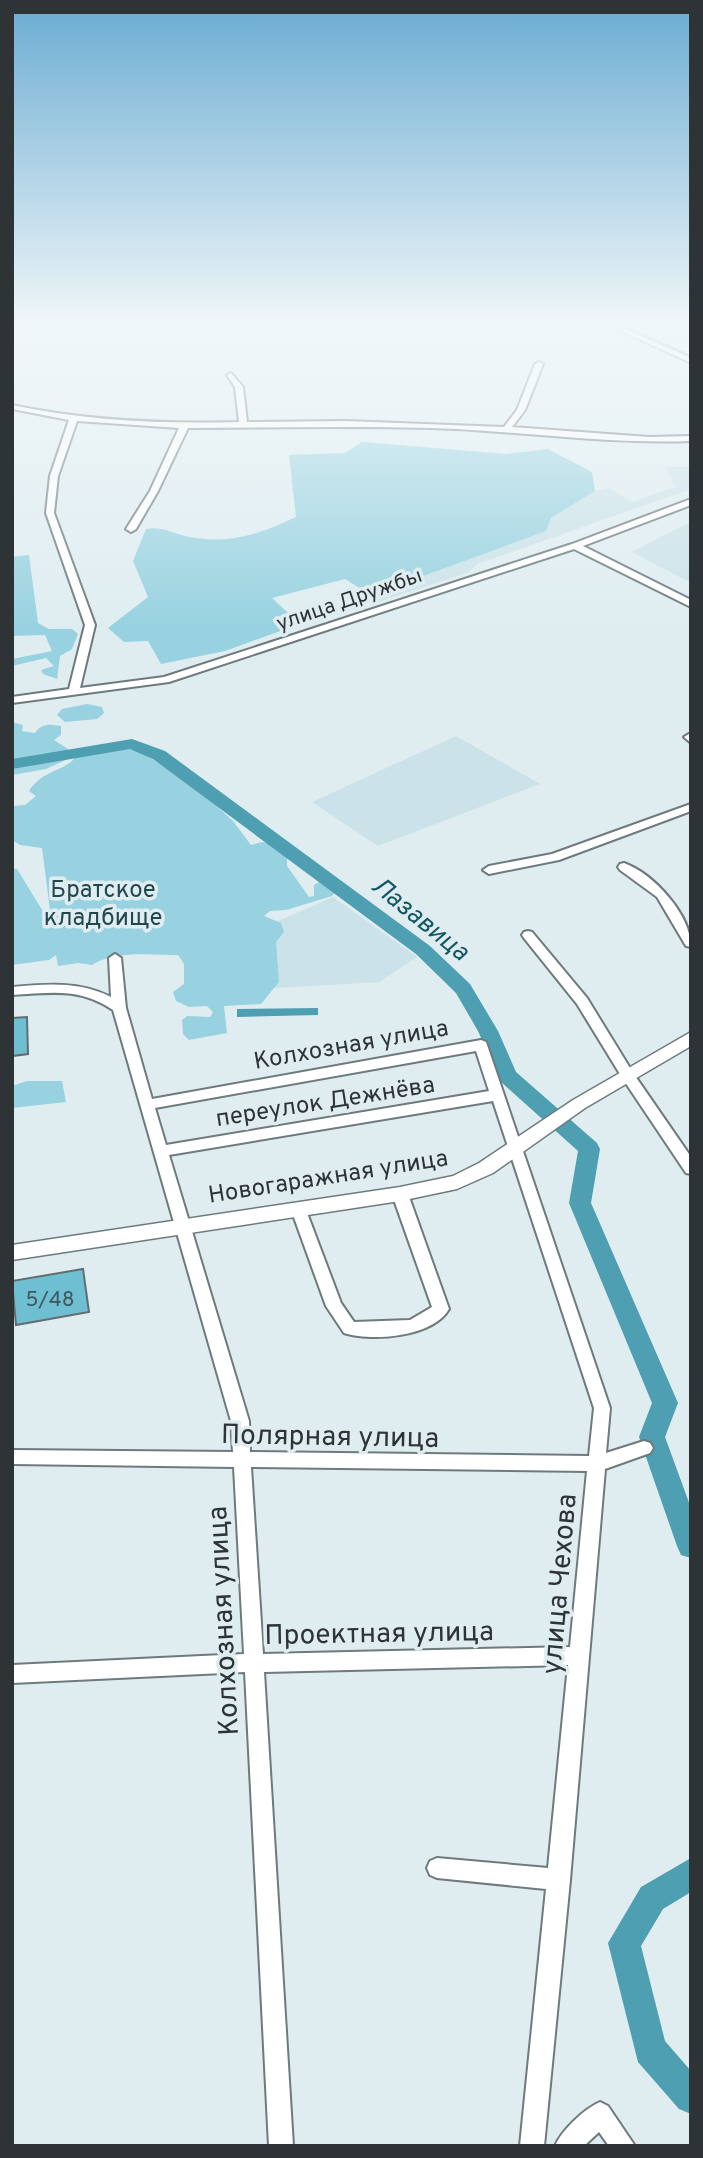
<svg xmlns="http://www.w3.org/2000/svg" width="703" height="2158" viewBox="0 0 703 2158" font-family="Overpass,sans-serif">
	<rect width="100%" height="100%" fill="#dfedf1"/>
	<g fill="#cbe2e8">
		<polygon points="639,324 691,324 691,347"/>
		<polygon points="666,467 691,467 691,478 686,479 691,483 691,489 477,564 469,572 375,603 367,597 551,518 595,491 610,488 632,502 675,487"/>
		<polygon points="691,521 691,583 632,552"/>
		<polygon points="456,736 540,784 378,846 312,802"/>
		<polygon points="333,897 417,957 380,982 276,988 255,931"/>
	</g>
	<g fill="#98d2e0">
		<path d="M362 442 506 454 548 449 592 472 595 491 551 518 546 531 371 595 345 579 272 598 300 624 225 651 161 664 148 641 124 642 108 628 148 597 133 561 146 529C163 526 173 534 189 537 231 544 258 535 296 517L289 455 345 453Z"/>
		<polygon points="29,555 38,623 49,629 72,629 78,634 72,649 60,656 57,679 43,674 41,670 54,666 46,658 12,666 12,659 52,651 45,635 12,636 12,557"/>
		<polygon points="87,704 102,707 104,713 97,719 65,722 57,715 62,709"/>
		<path d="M12 722 23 725 22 731 35 733C42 723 49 724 61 726V735L54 740 71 751 70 758 46 769 12 775Z"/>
		<path d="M134 747 163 766 176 769 233 821 251 845C269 839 274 843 287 856V866L309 897 314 896V885L321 881 331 884 336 891 332 896 286 910 270 911 264 916 281 923 284 932 276 942 279 982 261 1004 224 1006 227 1033 189 1040 183 1034 182 1020 187 1016 210 1017 213 1012 207 1006 189 1007 176 1001 173 992 184 984V964L178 955C152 955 115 950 92 965L78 963 58 966 56 955 49 960 12 965V869H17L44 913 50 910 42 848 20 845 12 840V806L25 805 36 796 29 791C43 769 67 771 76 756Z"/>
		<polygon points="27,1081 62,1081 66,1102 12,1108 12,1086"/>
	</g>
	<polygon fill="#4e9fb1" points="318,1008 318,1015 237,1017 237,1009"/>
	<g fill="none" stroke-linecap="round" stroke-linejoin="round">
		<polyline stroke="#4e9fb1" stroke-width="2" points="620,324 691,356"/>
		<g fill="#4e9fb1" fill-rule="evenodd">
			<polygon points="132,739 165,751 430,946 470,984 498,1031 516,1072 597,1143 600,1149 591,1203 678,1403 665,1437 691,1508 691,1558 681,1555 677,1546 639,1437 652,1403 569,1203 578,1151 500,1081 478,1031 456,993 416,954 153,759 130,749 12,769 12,759"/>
			<polygon points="691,1858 691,1892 663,1909 641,1946 665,2041 691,2071 691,2114 679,2109 638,2062 608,1943 641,1887"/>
		</g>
	</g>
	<g fill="#6fbfd2" stroke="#616d70" stroke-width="2">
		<polygon points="27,1017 28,1054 12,1056 12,1018"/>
		<polygon points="83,1269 89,1312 16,1325 12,1281"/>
	</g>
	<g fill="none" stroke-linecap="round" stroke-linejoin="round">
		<defs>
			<g id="minor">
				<polygon points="606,324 615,324 691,358 691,363"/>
				<path d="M539 362 543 364 525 410 512 427 649 437 691 436V441C612 444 534 433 456 429 366 425 277 428 188 428L158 491 136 529 131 532 126 529 150 491 179 428 77 421 58 476 54 513 95 625 80 688 164 677 572 544 691 499V505L583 546 691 600V607L574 549 169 682 12 703V697L69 689 85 625 46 513 50 476 69 420 12 409V405C87 421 162 424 239 422L235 387 227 375 231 373 243 387 247 422 346 421 504 427 517 410 535 364Z"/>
				<polygon points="689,734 691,734 691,743 684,737"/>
				<polygon points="691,804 691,811 559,860 489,874 483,870 489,866 552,854"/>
				<path d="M624 863C654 874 691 915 691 947L686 946 657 897 620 870 618 867 620 864Z"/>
				<polygon points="528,931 532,932 587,998 633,1073 691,1157 691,1174 686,1173 623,1079 577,1004 524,938 522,935 524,932"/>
				<path d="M115 954 121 958 126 1008 152 1099 481 1040 486 1042 610 1408 606 1453 644 1441 650 1443 653 1448 650 1453 605 1469 570 1880 544 2146H520L546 1889 437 1878 430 1875 427 1868 430 1861 437 1858 548 1868 568 1665 264 1672 293 2146H269L245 1672 12 1683V1665L244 1654 234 1467 12 1464V1450L233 1452 231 1421 113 1010C79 987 51 993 12 995V987C47 984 79 981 111 997L109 958ZM476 1051 489 1091 166 1145 155 1108ZM493 1101 594 1408 589 1456 250 1452 249 1421 169 1155ZM251 1467 587 1471 570 1647 263 1654Z"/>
				<path d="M400 1188 405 1190 408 1194 449 1309C433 1337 372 1342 344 1333L326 1306 291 1209 294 1205H304L341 1303 354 1322 410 1320 432 1307 392 1194 395 1190Z"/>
				<path d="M600 2102 608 2106 635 2146H609L599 2132 584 2146H555C562 2130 584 2109 600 2102Z"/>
			</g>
			<polygon id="major" points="691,1032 691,1046 585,1108 493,1173 457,1189 400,1201 12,1260 12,1245 400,1187 453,1176 479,1163 573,1100"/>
		</defs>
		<use href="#minor" stroke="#6e7a7d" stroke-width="4"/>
		<use href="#major" stroke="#6e7a7d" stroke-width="3"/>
		<use href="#minor" fill="#fff" fill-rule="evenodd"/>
		<use href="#major" fill="#fff" fill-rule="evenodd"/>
	</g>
	<linearGradient id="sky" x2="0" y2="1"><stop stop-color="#6aacd2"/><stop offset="0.52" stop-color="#f1f7f9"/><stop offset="1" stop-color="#f1f7f9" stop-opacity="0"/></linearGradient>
	<rect width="703" height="626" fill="url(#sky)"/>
	<g text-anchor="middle" stroke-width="7" stroke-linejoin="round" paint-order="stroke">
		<g font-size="21" fill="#2e3435" stroke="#dfedf1">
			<text transform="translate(349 599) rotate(-19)" y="7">улица Дружбы</text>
		</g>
		<g font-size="21" fill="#3e575c">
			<text x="50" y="1306">5/48</text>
		</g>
		<g font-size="24" fill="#224750" stroke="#dfedf1">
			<text x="103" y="897">Братское<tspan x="103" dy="28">кладбище</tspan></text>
		</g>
		<g font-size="24" fill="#2e3435" stroke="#dfedf1">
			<text transform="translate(351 1044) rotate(-10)" y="8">Колхозная улица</text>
			<text transform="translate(325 1101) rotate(-9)" y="8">переулок Дежнёва</text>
			<text transform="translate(328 1176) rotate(-9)" y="8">Новогаражная улица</text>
		</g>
		<g font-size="26" font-style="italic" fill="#135765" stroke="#dfedf1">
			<text transform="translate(421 918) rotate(39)" y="9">Лазавица</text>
		</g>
		<g font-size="28" fill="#2e3435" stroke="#dfedf1">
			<text transform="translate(330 1435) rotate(1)" y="10">Полярная улица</text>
			<text transform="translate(558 1584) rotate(-85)" y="10">улица Чехова</text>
			<text transform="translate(222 1621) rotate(-93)" y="10">Колхозная улица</text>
			<text transform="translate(379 1632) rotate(-1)" y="10">Проектная улица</text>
		</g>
	</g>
	<rect width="703" height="2158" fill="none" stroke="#2e3435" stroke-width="28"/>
</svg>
